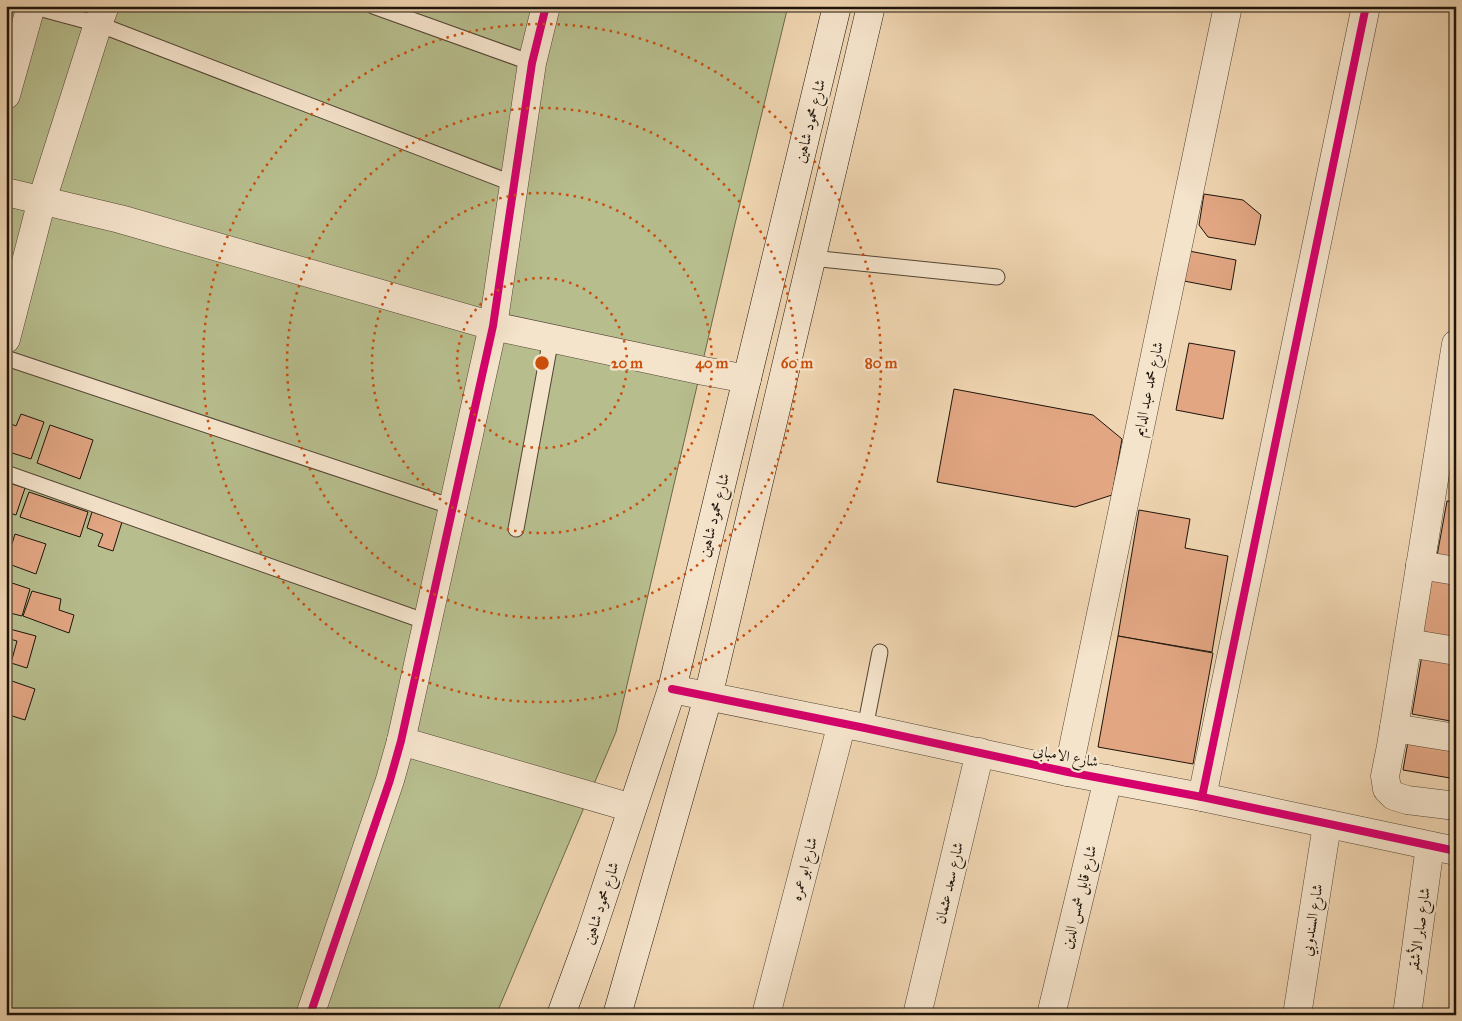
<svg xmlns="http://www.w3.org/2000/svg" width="1462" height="1021" viewBox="0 0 1462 1021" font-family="'IM FELL Great Primer',Amiri,serif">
	<rect width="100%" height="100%" fill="#efd5b1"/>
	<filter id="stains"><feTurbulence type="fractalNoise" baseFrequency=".004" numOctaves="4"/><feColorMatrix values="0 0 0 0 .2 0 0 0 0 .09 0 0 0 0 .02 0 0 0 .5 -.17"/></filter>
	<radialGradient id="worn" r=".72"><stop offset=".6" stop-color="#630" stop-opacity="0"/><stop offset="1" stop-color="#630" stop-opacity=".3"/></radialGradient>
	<polygon fill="#b7bd8d" stroke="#6a684c" points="6,6 788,6 734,228 616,732 496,1015 6,1015"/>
	<g fill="#e2a683" stroke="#1d140b">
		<polygon points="1204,194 1243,200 1261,215 1255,245 1208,237 1199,225"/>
		<polygon points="1189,251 1236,260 1231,290 1184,281"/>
		<polygon points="1189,343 1235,351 1223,419 1176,410"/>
		<polygon points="954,389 1093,415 1122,439 1112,495 1075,507 937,482"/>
		<polygon points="21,414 44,422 31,459 6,451 6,422 16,426"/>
		<polygon points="50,425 93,440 80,479 37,463"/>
		<polygon points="1456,450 1456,478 1451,477"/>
		<polygon points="9,483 25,488 16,515 6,512 6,493"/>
		<polygon points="29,492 88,512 80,537 20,517"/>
		<polygon points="1447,501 1456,502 1456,559 1437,556"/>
		<polygon points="1139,510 1190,519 1185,548 1228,556 1212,652 1118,636"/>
		<polygon points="92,512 122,522 113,551 98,546 103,534 87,528"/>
		<polygon points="6,534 12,536 6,554"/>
		<polygon points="15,534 46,544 36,574 6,563"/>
		<polygon points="1430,574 1456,579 1456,642 1420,636"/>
		<polygon points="6,581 30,589 22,616 6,612"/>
		<polygon points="32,591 61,599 59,610 74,615 69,633 23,616"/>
		<polygon points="6,628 36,636 27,668 11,663 17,641 6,638"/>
		<polygon points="1118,636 1213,653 1193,764 1098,747"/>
		<polygon points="1422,655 1456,660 1456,722 1412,714"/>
		<polygon points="6,679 35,689 25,720 6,714"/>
		<polygon points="1409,736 1456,744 1456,779 1403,770"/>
	</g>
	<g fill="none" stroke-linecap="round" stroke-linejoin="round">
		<defs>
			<g id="service">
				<polyline points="31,6 98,24 514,184"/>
				<polyline points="373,6 532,63"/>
				<polyline points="811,258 997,277"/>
				<polyline points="6,358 453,507"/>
				<polyline points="6,473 427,622"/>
				<polyline points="516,529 551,338"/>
				<polyline points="865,728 880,652"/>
			</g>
			<g id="minor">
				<polyline points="6,95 31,6"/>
				<polyline points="6,192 120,219 493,326 704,371 747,379"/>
				<polyline points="6,339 42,200 98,24 105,6"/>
				<polyline points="1456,344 1391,746 1385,776 1387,789 1394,796 1407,800 1456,806"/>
				<polyline points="1420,565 1456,571"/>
				<polyline points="1408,643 1456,651"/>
				<polyline points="1394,728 1456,738"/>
				<polyline points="401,741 632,808"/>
				<polyline points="1068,772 1228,6"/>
				<polyline points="1202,797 1366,6"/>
				<polyline points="310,1015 390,780 401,741 493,326 532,63 546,6"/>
				<polyline points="766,1015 842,723"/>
				<polyline points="917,1015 980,752"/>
				<polyline points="1051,1015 1108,779"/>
				<polyline points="1297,1015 1327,825"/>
				<polyline points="1407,1015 1430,846"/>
			</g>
			<polyline id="tertiary" points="672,689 865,728 1068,772 1202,797 1456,851"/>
			<g id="secondary">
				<polyline points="561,1015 590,936 672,689 837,6"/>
				<polyline points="617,1015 708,697 871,6"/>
			</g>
		</defs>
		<use href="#service" stroke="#524434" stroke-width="17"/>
		<use href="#minor" stroke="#524434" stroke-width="29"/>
		<use href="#tertiary" stroke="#524434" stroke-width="29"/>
		<use href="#secondary" stroke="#1d140b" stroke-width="29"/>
		<use href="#service" stroke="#f5e4cc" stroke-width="15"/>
		<use href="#minor" stroke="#f5e4cc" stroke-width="28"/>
		<use href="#tertiary" stroke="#f5e4cc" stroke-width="28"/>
		<use href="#secondary" stroke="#f5e4cc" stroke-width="28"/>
		<defs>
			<g id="cycleway">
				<polyline points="672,689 865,728 1068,772 1202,797 1456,851"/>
				<polyline points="1202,797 1366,6"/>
				<polyline points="310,1015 390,780 401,741 493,326 532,63 546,6"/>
			</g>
		</defs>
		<use href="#cycleway" stroke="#f5e4cc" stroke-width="11"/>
		<use href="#cycleway" stroke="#d6006c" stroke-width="8"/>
	</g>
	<g fill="none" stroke="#ca4f0c" stroke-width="2.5" stroke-dasharray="2.5 5">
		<circle cx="542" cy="363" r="85"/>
		<circle cx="542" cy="363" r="170"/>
		<circle cx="542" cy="363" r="255"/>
		<circle cx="542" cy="363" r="339"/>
	</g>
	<g text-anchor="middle" stroke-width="4.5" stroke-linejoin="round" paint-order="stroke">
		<g font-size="15" fill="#1d140b" stroke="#f5e4cc">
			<text transform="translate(810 121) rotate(-76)" y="5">شارع محمود شاهين</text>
			<text transform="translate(1148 389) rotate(-78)" y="5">شارع محمد عبد الدايم</text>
			<text transform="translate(714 515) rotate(-76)" y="5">شارع محمود شاهين</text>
			<text transform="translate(1066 756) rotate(11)" y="5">شارع الامبابى</text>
			<text transform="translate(804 869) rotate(-75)" y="5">شارع ابو عمره</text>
			<text transform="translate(949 883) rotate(-77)" y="5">شارع سعد عثمان</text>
			<text transform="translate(1079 897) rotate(-76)" y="5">شارع قابل شمس الدين</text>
			<text transform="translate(601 903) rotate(-72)" y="5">شارع محمود شاهين</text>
			<text transform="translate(1312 920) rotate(-81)" y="5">شارع السندوبي</text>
			<text transform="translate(1419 930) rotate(-82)" y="5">شارع صابر الأشقر</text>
		</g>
	</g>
	<circle cx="542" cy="363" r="8" fill="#ca4f0c" stroke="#f5e4cc" stroke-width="2.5"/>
	<g font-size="15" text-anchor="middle" font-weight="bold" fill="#ca4f0c" stroke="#f5e4cc" stroke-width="4.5" stroke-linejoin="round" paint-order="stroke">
		<text x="627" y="368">20 m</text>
		<text x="712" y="368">40 m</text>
		<text x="797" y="368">60 m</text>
		<text x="881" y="368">80 m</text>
	</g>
	<rect width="1462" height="1021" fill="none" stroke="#efd5b1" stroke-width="25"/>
	<rect x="8" y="8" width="1447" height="1006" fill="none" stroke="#1d140b" stroke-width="2.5"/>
	<rect x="12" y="12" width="1437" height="996" fill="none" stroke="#1d140b"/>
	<rect width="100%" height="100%" filter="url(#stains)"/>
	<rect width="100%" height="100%" fill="url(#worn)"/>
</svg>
